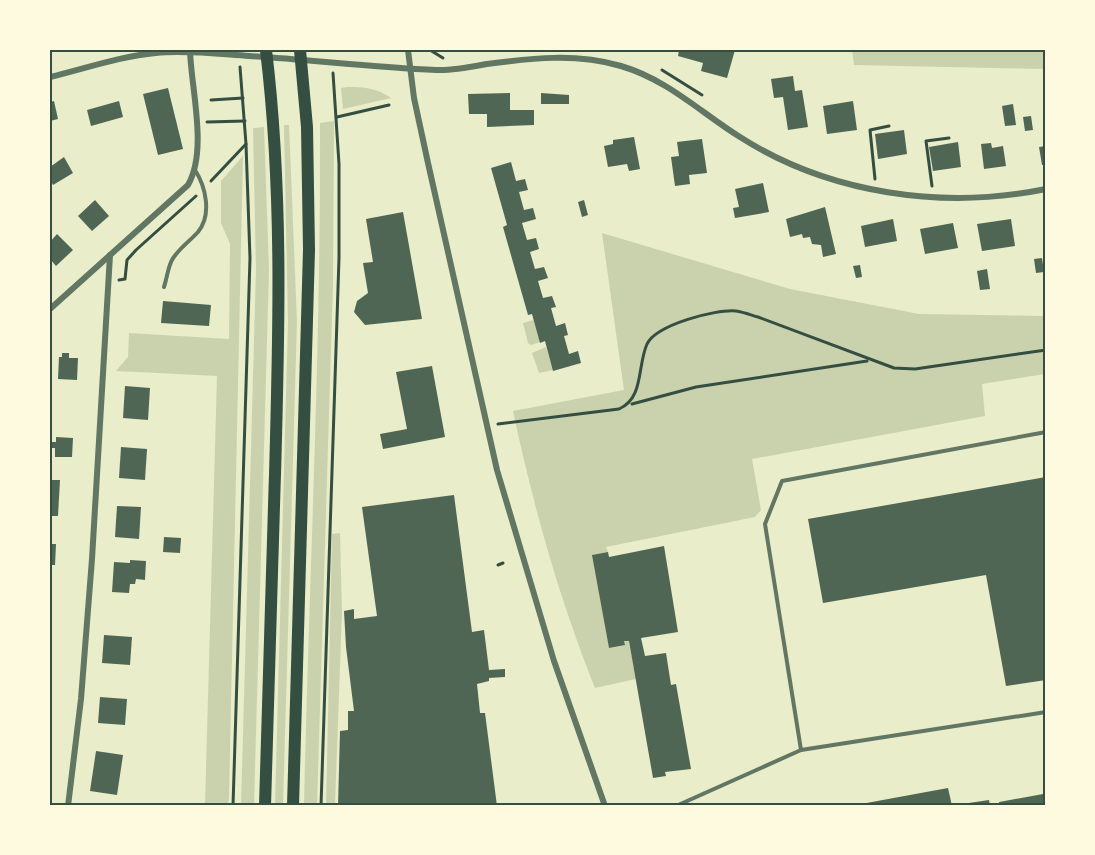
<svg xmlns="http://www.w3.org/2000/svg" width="1095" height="855" viewBox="0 0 1095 855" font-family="'Open Sans',sans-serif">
	<rect width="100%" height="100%" fill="#e9edc9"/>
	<g fill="#cad2ad">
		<polygon points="852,50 1045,50 1045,69 854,65"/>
		<path d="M347 87C364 87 377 88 391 98L343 109 341 88Z"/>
		<path d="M334 121 333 284 317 805 304 806C309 578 321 350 320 123Z"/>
		<polygon points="284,125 289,125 297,321 283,805 275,806 288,321"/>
		<polygon points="264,127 269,270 254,805 241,806 256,269 253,128"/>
		<polygon points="243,156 229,796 228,805 205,805 217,376 116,371 128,357 129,333 229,339 230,244 221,223 221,181"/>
		<path d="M602 233 790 289 919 314 1045 316V374L982 384 985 416 752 459 761 510 755 517 606 547 608 552 593 555 609 648 624 645V641H629L636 679 595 688C558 595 534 509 513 411L624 390Z"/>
		<polygon points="534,320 540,342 531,345 528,343 523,323"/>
		<polygon points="546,347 553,370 539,373 532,353"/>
		<polygon points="340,533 342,611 335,805 326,806 332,534"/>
	</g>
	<g fill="#4f6655">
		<polygon points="679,50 735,50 727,78 701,71 703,63 678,56"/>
		<polygon points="793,76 795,91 802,90 808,127 788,130 783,97 774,98 771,79"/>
		<polygon points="168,88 183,149 158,155 143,94"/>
		<polygon points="510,93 510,110 534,110 534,125 487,127 487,114 469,114 468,94"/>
		<polygon points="541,93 569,95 569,104 541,104"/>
		<polygon points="54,101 58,119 50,121 50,102"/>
		<polygon points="119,101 123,117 91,126 87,110"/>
		<polygon points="853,101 857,130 827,134 823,106"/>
		<polygon points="1013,104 1016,125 1005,126 1002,106"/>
		<polygon points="1031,116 1033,130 1025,131 1023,117"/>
		<polygon points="904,130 907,154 878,159 875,134"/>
		<polygon points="634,137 640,169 629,171 627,164 608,167 604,146 613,144 613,140"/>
		<polygon points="702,139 707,173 689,175 690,184 675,186 671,157 679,156 677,142"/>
		<polygon points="958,142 961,167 933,171 929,147"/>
		<polygon points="991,143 992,148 1003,146 1006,166 984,169 981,144"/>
		<polygon points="1046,146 1046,165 1042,165 1039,147"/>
		<polygon points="64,157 73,173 53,185 50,179 50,167"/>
		<polygon points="511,162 516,181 525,179 528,190 519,192 524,210 533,208 536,219 522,223 527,240 536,238 539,249 530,252 535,269 544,267 548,278 538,281 543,298 552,296 556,307 551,308 556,326 565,323 568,335 564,336 569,354 578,351 581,363 553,371 545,341 540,343 532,314 528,315 503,227 507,225 491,168"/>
		<polygon points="763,183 769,212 735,218 733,208 739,207 735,189"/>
		<polygon points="95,200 109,216 92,231 78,216"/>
		<polygon points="584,200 588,215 582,217 578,202"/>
		<polygon points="825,207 836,254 823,257 821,245 812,244 810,237 803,238 802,234 790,237 786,219"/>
		<polygon points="403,212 422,319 365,325 354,312 357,301 368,293 363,263 373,262 366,219"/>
		<polygon points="893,219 897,241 865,247 861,226"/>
		<polygon points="1011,219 1015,246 982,251 977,224"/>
		<polygon points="953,223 958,248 925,254 920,229"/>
		<polygon points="57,234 73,250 56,266 50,259 50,242"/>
		<polygon points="1042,258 1044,272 1036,273 1034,259"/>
		<polygon points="860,265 862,277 856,278 853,266"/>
		<polygon points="987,269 990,289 980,290 977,271"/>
		<polygon points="163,301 211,305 209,326 161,323"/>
		<polygon points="62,353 69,353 69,358 78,358 77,380 58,379 59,357 62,357"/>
		<polygon points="432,366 445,437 383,449 380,434 407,429 396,372"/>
		<polygon points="125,386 150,388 148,420 123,418"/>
		<polygon points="56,437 73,438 72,457 55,457 55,448 51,448 51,442 56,442"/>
		<polygon points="121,447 147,449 145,480 119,478"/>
		<polygon points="1046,477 1046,680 1006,686 986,575 823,603 808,519"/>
		<polygon points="50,480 60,480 58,516 50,516"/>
		<polygon points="454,495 472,632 484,630 489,670 505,669 505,677 489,678 489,681 477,684 480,713 485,713 497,806 338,806 340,731 348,730 348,711 354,711 346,647 344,611 354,609 354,619 377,616 362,507"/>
		<polygon points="117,506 141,507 139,539 115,537"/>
		<polygon points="164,537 181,538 180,553 163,552"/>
		<polygon points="50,544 56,544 55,565 50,565"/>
		<polygon points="664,546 678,632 641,638 645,656 666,653 671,685 676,684 691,769 665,772 666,776 653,778 629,641 624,641 625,645 609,648 592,555 608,552 609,557"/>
		<polygon points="130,560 146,561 145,580 136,579 135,584 130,584 129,593 112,592 114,562 130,563"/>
		<polygon points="104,635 132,637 130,665 102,663"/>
		<polygon points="100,697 127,699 125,725 98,723"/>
		<polygon points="96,751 123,755 117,795 90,791"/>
		<polygon points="948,788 952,806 861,806 861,804"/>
		<polygon points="1043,794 1046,806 1000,806 999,802"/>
		<polygon points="989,800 990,806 962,806 962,804"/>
	</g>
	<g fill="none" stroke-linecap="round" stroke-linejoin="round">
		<g stroke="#344e41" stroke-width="3">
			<polyline points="430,50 443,58"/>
			<polyline points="662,70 702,95"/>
			<polyline points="211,100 243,98"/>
			<polyline points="337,117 389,105"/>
			<polyline points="207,122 245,121"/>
			<polyline points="875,179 870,130 889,126"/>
			<polyline points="211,181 246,144"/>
			<polyline points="932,186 926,141 949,138"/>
			<polyline points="119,280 125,279 127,260 136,250 196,196"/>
			<polyline points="632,404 696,387 867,361"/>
			<path d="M498 424 619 409C644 398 637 367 647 344 656 325 715 309 736 311 743 312 751 315 758 317L894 368 915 369 1046 350"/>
			<polyline points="498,565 503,563"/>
			<polyline points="233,806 250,258 246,144 240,67"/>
			<polyline points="321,806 339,258 339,164 333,73"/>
		</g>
		<g stroke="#617663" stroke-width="4">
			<path d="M164 287C167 278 168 267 172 260 178 249 190 241 198 232 212 215 206 187 195 170"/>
			<polyline points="801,750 765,524 782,481 1046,432"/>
			<polyline points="676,806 801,750 1046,712"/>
		</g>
		<g stroke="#617663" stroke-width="6">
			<polyline points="408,50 414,98 428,163 497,470 554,661 605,806"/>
			<path d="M50 77C84 69 120 56 156 53 186 50 219 54 249 56 311 60 374 67 436 70 452 71 471 67 487 64 533 58 576 53 621 66 668 80 700 112 740 137 829 194 943 210 1046 189"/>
			<path d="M50 309 188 185C208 150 191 89 190 50"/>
			<polyline points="68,806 81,699 92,559 110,255"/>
		</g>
		<g stroke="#344e41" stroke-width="12">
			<path d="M265 806C268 695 271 585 275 475 279 333 283 191 266 50"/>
			<polyline points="293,806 309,250 307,127 300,50"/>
		</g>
	</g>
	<rect width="1095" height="855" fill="none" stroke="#fefae0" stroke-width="102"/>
	<rect x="51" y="51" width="993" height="753" fill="none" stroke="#344e41" stroke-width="2"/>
</svg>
